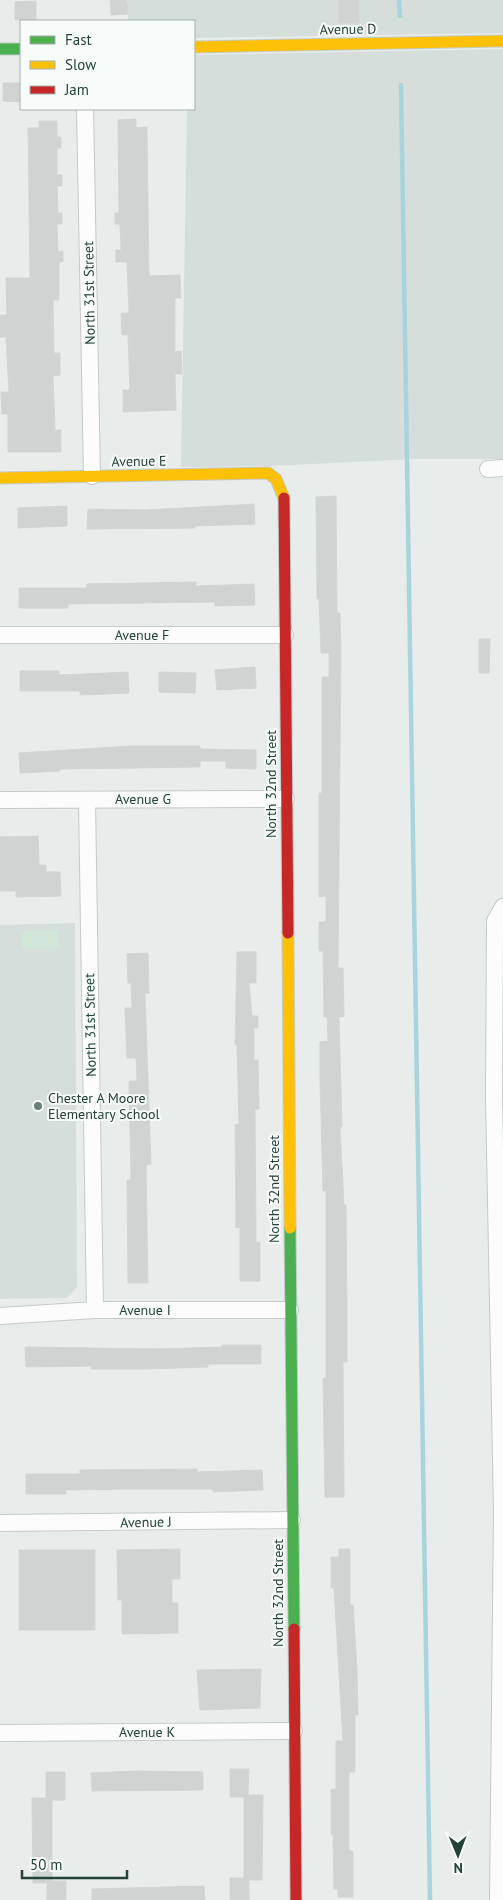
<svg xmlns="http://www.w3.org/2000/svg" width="503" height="1900" viewBox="0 0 503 1900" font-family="'PT Sans',sans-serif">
	<rect width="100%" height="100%" fill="#e8edeb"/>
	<g fill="#d6dedb">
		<polygon points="128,0 503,0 503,33 194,38 194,21 128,21"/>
		<polygon points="503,49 503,459 415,459 271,466 181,467 187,109 194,109 194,55"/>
		<polygon points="75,923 77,1287 67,1298 0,1299 0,925"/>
	</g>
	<polygon fill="#d1e6d8" points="59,930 59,949 22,949 21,931"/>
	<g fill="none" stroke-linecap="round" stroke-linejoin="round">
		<g stroke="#a9d4db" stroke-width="4.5">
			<polyline points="399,0 400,16"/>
			<polyline points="401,85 430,1900"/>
		</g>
	</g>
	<g fill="#cfd4d2" stroke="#d1d6d4">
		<polygon points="110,0 127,0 128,14 111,15"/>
		<rect x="339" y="0" width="20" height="23"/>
		<polygon points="36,1 36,20 15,20 15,2"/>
		<polygon points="3,83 21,83 21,102 3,101"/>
		<polygon points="136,119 136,128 147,127 149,276 180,275 181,298 175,298 175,352 181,351 182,374 175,374 176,410 123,412 123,390 130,390 128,335 122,335 121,313 129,313 127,262 116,262 116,250 121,250 120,224 115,224 115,213 119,213 118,120"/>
		<polygon points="39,121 57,121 57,137 61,137 61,148 57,148 57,175 62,175 62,186 57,186 58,213 62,213 62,224 57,224 58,252 63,251 63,262 59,262 59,300 53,300 54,353 60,353 60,375 53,376 55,430 61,430 61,452 8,452 8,414 2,414 1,392 9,392 6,337 0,337 0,315 7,315 6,278 30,278 28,128 39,128"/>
		<polygon points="336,496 337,613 340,613 341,652 338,968 343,968 344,1016 339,1017 342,1127 340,1127 344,1205 346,1205 347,1322 347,1362 343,1362 344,1497 325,1497 323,1378 326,1378 326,1191 323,1191 320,1079 320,1042 328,1041 327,1017 324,1017 323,951 319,951 319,922 326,922 326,896 319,897 319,793 322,793 322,677 329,677 329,653 321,653 319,599 317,599 316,497"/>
		<polygon points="254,504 255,524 195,526 195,528 87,529 88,509 145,510"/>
		<polygon points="67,506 67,526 18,528 18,508"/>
		<polygon points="196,582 196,586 254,584 255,605 215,606 215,602 68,604 68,608 19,608 19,588 87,588 87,584"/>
		<polygon points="479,639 490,639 489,673 479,673"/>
		<polygon points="255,667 256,688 217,690 215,670"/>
		<polygon points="20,671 59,671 59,675 128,672 129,693 80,695 80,691 20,691"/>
		<polygon points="159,672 196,673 195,693 159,692"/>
		<polygon points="130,746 200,746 200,749 256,750 256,769 226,768 226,761 200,761 200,767 60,769 60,771 20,773 19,753"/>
		<polygon points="38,836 39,865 46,865 46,872 60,872 61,896 16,897 16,891 0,891 0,837"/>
		<polygon points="237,952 256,952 256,983 249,983 252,1016 258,1016 258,1028 254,1028 254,1060 258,1060 259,1109 255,1109 256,1242 260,1242 260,1281 240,1281 240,1227 236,1228 235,1125 239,1124 237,1045 235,1045"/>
		<polygon points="148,953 149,993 145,993 151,1164 146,1165 148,1283 128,1283 127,1180 131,1180 129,1081 137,1081 136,1058 127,1058 125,1008 132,1008 131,983 128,983 127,954"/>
		<polygon points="222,1345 261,1345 261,1364 208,1364 208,1367 144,1369 91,1369 91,1366 26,1367 25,1347 158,1349 222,1347"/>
		<polygon points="197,1469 197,1472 262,1470 263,1490 213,1492 213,1489 129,1489 66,1490 66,1494 26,1494 26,1474 80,1474 80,1470"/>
		<polygon points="180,1549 180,1579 172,1579 172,1603 178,1603 178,1633 122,1634 122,1600 118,1600 117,1550"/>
		<polygon points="339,1549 350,1549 350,1605 353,1605 357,1670 358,1715 355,1715 355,1772 349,1772 349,1851 353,1851 353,1897 338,1897 338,1889 334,1889 333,1834 331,1834 331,1789 336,1789 336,1741 343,1741 334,1588 331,1588 331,1557 339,1557"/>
		<rect x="19" y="1550" width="76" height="80"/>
		<polygon points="261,1669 260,1708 200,1710 197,1670"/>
		<polygon points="230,1769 249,1769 248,1795 263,1795 262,1880 249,1880 249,1900 230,1900 230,1878 244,1878 244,1797 230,1797"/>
		<polygon points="136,1771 203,1772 203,1790 92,1791 91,1773"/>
		<polygon points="46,1772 65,1772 65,1800 52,1800 52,1881 66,1881 66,1900 47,1900 47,1883 33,1883 32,1798 46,1798"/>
		<polygon points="204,1886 205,1900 92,1900 92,1889"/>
	</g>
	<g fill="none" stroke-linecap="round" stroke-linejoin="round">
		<defs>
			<g id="street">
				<polyline points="85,109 92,476"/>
				<polyline points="488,469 503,468"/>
				<polyline points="0,635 285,635"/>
				<polyline points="0,800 286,799"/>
				<polyline points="87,800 95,1310"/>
				<polyline points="0,1316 95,1310 290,1310"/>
				<polyline points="0,1523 292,1520"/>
				<polyline points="0,1733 294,1731"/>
				<polyline points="498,1900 502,1511 494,1097 495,921 503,907"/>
			</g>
			<g id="fast">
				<polyline points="0,49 21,49"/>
				<polyline points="290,1228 294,1629"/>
			</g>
			<g id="slow">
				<polyline points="194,47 503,41"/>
				<polyline points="0,478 268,473 276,479 284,498"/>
				<polyline points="288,933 290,1228"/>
			</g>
			<g id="jam">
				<polyline points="284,498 288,933"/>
				<polyline points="294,1629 296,1900"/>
			</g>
		</defs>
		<use href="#street" stroke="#c5cac8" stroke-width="18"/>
		<use href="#fast" stroke="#c3cbc8" stroke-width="13"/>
		<use href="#slow" stroke="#c3cbc8" stroke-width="13"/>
		<use href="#jam" stroke="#c3cbc8" stroke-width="13"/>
		<use href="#street" stroke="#fcfcfc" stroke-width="16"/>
		<use href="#fast" stroke="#4caf50" stroke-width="11"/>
		<use href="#slow" stroke="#ffc107" stroke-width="11"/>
		<use href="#jam" stroke="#c62828" stroke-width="11"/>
	</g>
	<circle fill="#697e78" stroke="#f7fbf9" stroke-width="2" cx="38" cy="1106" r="5"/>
	<g text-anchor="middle" stroke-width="4" stroke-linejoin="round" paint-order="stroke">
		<g font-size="14" fill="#24423a" stroke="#f7fbf9">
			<text transform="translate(348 29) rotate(-1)" y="5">Avenue D</text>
			<text transform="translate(89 293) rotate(-91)" y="5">North 31st Street</text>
			<text transform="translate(139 461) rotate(-1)" y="5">Avenue E</text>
			<text x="142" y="640">Avenue F</text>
			<text transform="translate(271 784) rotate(-90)" y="5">North 32nd Street</text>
			<text x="143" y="804">Avenue G</text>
			<text transform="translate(90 1025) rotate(-91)" y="5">North 31st Street</text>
			<text transform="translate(274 1189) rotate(-90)" y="5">North 32nd Street</text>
			<text x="145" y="1315">Avenue I</text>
			<text transform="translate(146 1522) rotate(-1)" y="5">Avenue J</text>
			<text transform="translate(278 1593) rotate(-90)" y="5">North 32nd Street</text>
			<text x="147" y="1737">Avenue K</text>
		</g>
		<g font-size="14" fill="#24423a" stroke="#f7fbf9" text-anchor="start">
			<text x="48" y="1103">Chester A Moore<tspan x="48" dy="16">Elementary School</tspan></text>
		</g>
	</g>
	<rect x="20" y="20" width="175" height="90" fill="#f7fbf9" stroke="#a3b1ad"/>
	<rect x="30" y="36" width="25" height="8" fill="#4caf50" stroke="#a3b1ad"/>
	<text x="65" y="45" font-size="15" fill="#24423a">Fast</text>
	<rect x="30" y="61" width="25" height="8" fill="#ffc107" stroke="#a3b1ad"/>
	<text x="65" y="70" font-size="15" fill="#24423a">Slow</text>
	<rect x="30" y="86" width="25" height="8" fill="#c62828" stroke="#a3b1ad"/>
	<text x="65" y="95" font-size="15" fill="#24423a">Jam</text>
	<g transform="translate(458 1855) rotate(179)" stroke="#f7fbf9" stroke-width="4" paint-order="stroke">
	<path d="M0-4L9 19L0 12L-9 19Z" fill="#24423a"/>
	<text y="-8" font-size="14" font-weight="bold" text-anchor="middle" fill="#24423a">N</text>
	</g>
	<path d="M22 1870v8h105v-8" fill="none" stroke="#24423a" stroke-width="2.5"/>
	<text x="30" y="1870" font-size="15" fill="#24423a" stroke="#f7fbf9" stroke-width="4" paint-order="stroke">50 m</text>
</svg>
